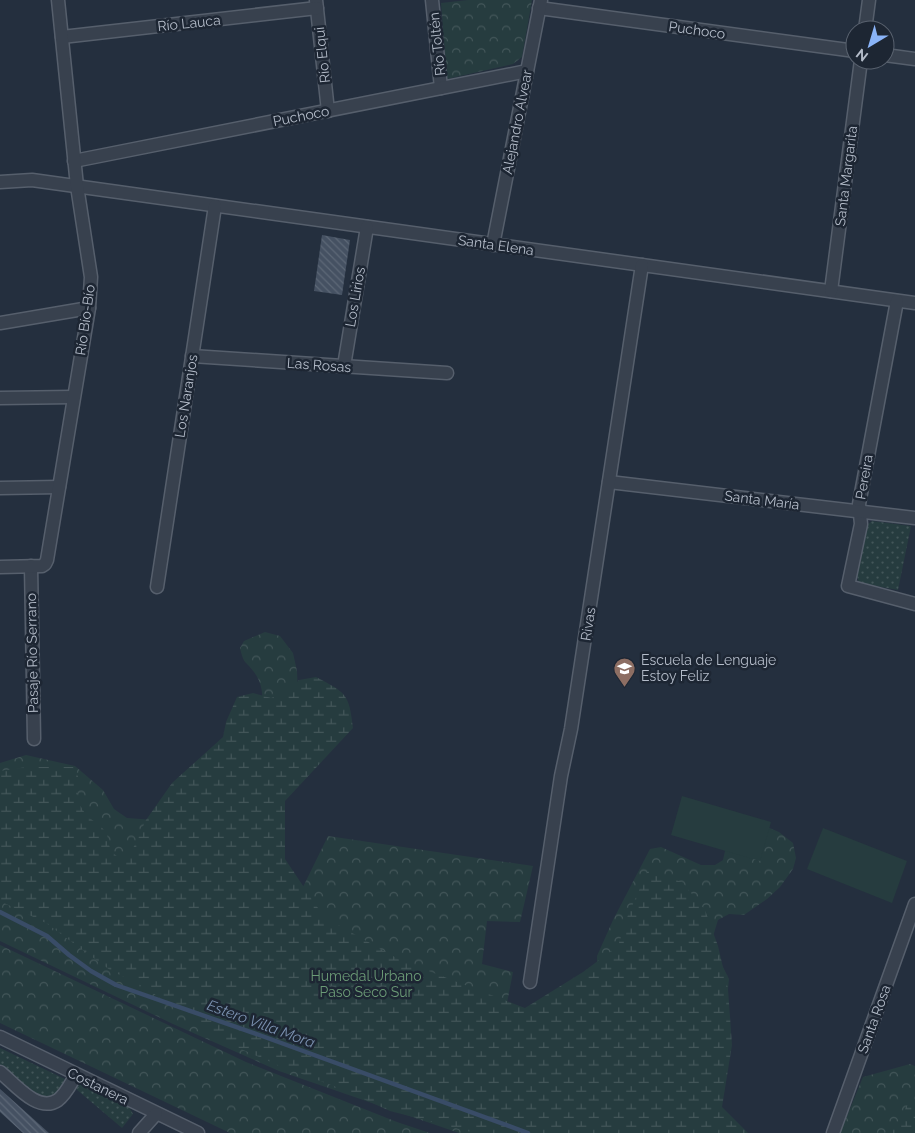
<svg xmlns="http://www.w3.org/2000/svg" width="915" height="1133" viewBox="0 0 915 1133" font-family="Raleway,sans-serif">
	<defs>
		<pattern id="grass-dots" width="8" height="8" patternUnits="userSpaceOnUse" patternTransform="scale(1.25)"><rect width="8" height="8" fill="#263c3f"/><path d="M2 2h.1M6 6h.1" fill="none" stroke="#435659" stroke-width="1.8" stroke-linecap="round"/></pattern>
		<pattern id="forest-crowns" width="20" height="18" patternUnits="userSpaceOnUse" patternTransform="scale(1.25)"><rect width="20" height="18" fill="#263c3f"/><path d="M2 6a3 3 0 1 1 6 0M12 15a3 3 0 1 1 6 0" fill="none" stroke="#435659"/></pattern>
		<pattern id="wetland-marsh" width="20" height="14" patternUnits="userSpaceOnUse" patternTransform="scale(1.25)"><rect width="20" height="14" fill="#263c3f"/><path d="M1 5h8M5 5V1M11 12h8M15 12V8" fill="none" stroke="#435659"/></pattern>
		<pattern id="building-back-hatch" width="6" height="6" patternUnits="userSpaceOnUse" patternTransform="scale(1.25)"><rect width="6" height="6" fill="#455162"/><path d="M-1 5l2 2M0 0l6 6M5-1l2 2" fill="none" stroke="#5d6877"/></pattern>
	</defs>
	<rect width="100%" height="100%" fill="#242f3e"/>
	<g fill="url(#grass-dots)">
		<polygon points="872,521 911,526 898,590 859,583 857,576 867,525"/>
		<path d="M0 1048 65 1079C62 1084 59 1092 54 1096 41 1109 10 1075 0 1066Z"/>
		<polygon points="80,1084 129,1107 133,1114 122,1128 76,1089"/>
	</g>
	<g fill="url(#forest-crowns)">
		<polygon points="468,0 532,0 522,57 513,64 447,79 441,3"/>
		<path d="M265 632 280 636 293 653 297 671 299 715 257 859 301 891 328 836 533 866 520 922 487 921 482 964 513 972 507 1003 488 1038 597 968V956L613 920 650 849 661 847 701 865H715L723 860 727 842 746 818 779 832 793 843 796 858 793 869 780 887 767 899 744 915 729 914 718 920 711 943 729 979 724 1029 711 1082 730 1133H459L279 1071 173 1024 0 941V763L26 755 75 766 103 790 114 809 127 818 154 820 262 711C263 697 263 684 254 672 245 660 244 665 240 648L244 641Z"/>
		<polygon points="0,945 246,1062 397,1122 430,1133 230,1133 0,1023"/>
		<polygon points="910,1064 915,1066 915,1133 840,1133 863,1077"/>
	</g>
	<g fill="url(#wetland-marsh)">
		<path d="M316 677C346 693 349 693 353 728L285 801V859L324 917 400 960 525 1008 583 972 618 946 628 915 648 870 682 882 705 910 718 946 728 989 732 1045 722 1107 748 1133H475L390 1111 339 1088 280 1066 218 1039 146 988 110 970 46 923 0 901V771L27 767H73L78 776C76 793 77 808 91 819 95 822 101 826 104 830 112 840 104 846 118 857L130 855 146 820 172 783 223 737 226 722 237 697 253 693 271 698 286 693 299 680Z"/>
		<polygon points="915,1103 915,1133 885,1133 903,1118 906,1106"/>
	</g>
	<g fill="#263c3f">
		<polygon points="682,796 771,822 760,861 671,835"/>
		<polygon points="823,828 907,861 892,903 807,869"/>
	</g>
	<g fill="none" stroke-linecap="round" stroke-linejoin="round">
		<polyline stroke="#394c67" stroke-width="4.5" points="0,912 47,936 69,955 91,971 116,985 262,1036 528,1133"/>
	</g>
	<g fill="url(#building-back-hatch)">
		<polygon points="322,235 350,240 342,295 314,291"/>
		<polygon points="0,1089 29,1115 49,1133 23,1133 0,1112"/>
	</g>
	<g fill="none" stroke-linecap="round" stroke-linejoin="round">
		<defs>
			<g id="minor">
				<polyline points="316,0 328,111"/>
				<polyline points="432,0 441,88"/>
				<polyline points="539,8 855,51"/>
				<polyline points="865,30 869,0"/>
				<polyline points="62,37 317,8"/>
				<polyline points="885,55 915,59"/>
				<polyline points="74,161 527,71"/>
				<polyline points="0,182 32,180 915,303"/>
				<polyline points="493,245 541,0"/>
				<polyline points="831,291 861,60"/>
				<polyline points="897,301 859,504 861,524 848,586 915,604"/>
				<polyline points="0,323 89,308"/>
				<polyline points="192,356 447,373"/>
				<polyline points="344,366 367,227"/>
				<polyline points="0,398 73,397"/>
				<polyline points="609,482 915,518"/>
				<polyline points="0,488 59,487"/>
				<polyline points="31,566 34,739"/>
				<polyline points="0,567 42,566 45,564 47,560 89,308 91,277 77,186 58,0"/>
				<polyline points="157,587 215,206"/>
				<polyline points="530,982 561,776 571,729 642,265"/>
				<polyline points="0,1037 198,1133"/>
				<path d="M0 1072C14 1083 38 1114 58 1100 66 1094 71 1083 76 1075"/>
				<polyline points="139,1133 156,1114"/>
				<polyline points="833,1133 915,904"/>
			</g>
		</defs>
		<use href="#minor" stroke="#565f6c" stroke-width="15"/>
		<use href="#minor" stroke="#38414e" stroke-width="12"/>
	</g>
	<defs>
		<symbol id="school-pin" viewBox="-11 -11 22 30"><path d="M0 17L-7.5 6A9.5 9.5 0 1 1 7.5 6Z" fill="#8d6e63" stroke="#1d2633"/><path d="M0-5L7-2L0 1L-7-2ZM-4 1L0 2.5L4 1V4Q0 6-4 4Z" fill="#fff"/></symbol>
	</defs>
	<g fill-rule="evenodd">
		<use href="#school-pin" x="612" y="656" width="25" height="34"/>
	</g>
	<g text-anchor="middle" stroke-width="5" stroke-linejoin="round" paint-order="stroke">
		<g font-size="14" fill="#b4bcc9" stroke="#1d2633">
			<text transform="translate(189 23) rotate(-6)" y="5">Río Lauca</text>
			<text transform="translate(697 30) rotate(8)" y="5">Puchoco</text>
			<text transform="translate(437 44) rotate(-96)" y="5">Río Toltén</text>
			<text transform="translate(322 55) rotate(-96)" y="5">Río Elqui</text>
			<text transform="translate(301 116) rotate(-11)" y="5">Puchoco</text>
			<text transform="translate(517 122) rotate(-79)" y="5">Alejandro Alvear</text>
			<text transform="translate(846 176) rotate(-83)" y="5">Santa Margarita</text>
			<text transform="translate(496 245) rotate(8)" y="5">Santa Elena</text>
			<text transform="translate(355 297) rotate(-80)" y="5">Los Lirios</text>
			<text transform="translate(85 320) rotate(-82)" y="5">Río Bío-Bío</text>
			<text transform="translate(319 365) rotate(4)" y="5">Las Rosas</text>
			<text transform="translate(186 396) rotate(-81)" y="5">Los Naranjos</text>
			<text transform="translate(864 477) rotate(-80)" y="5">Pereira</text>
			<text transform="translate(762 500) rotate(7)" y="5">Santa María</text>
			<text transform="translate(588 624) rotate(-81)" y="5">Rivas</text>
			<text transform="translate(32 653) rotate(-91)" y="5">Pasaje Río Serrano</text>
			<text transform="translate(874 1019) rotate(-70)" y="5">Santa Rosa</text>
			<text transform="translate(98 1086) rotate(26)" y="5">Costanera</text>
		</g>
		<g font-size="14" fill="#b4bcc9" stroke="#1d2633" text-anchor="start">
			<text x="641" y="665">Escuela de Lenguaje<tspan x="641" dy="16">Estoy Feliz</tspan></text>
		</g>
		<g font-size="14" fill="#6b9a76" stroke="#1d2633">
			<text x="366" y="981">Humedal Urbano<tspan x="366" dy="16">Paso Seco Sur</tspan></text>
		</g>
		<g font-size="15" font-style="italic" fill="#7c92b1" stroke="#1d2633">
			<text transform="translate(261 1024) rotate(20)" y="5">Estero Villa Mora</text>
		</g>
	</g>
	<g transform="translate(870 45) rotate(218)"><circle r="24" fill="#1d2633" stroke="#59626f"/>
	<path d="M0-4L9 19L0 12L-9 19Z" fill="#8ab4f8"/>
	<text y="-8" font-size="14" font-weight="bold" text-anchor="middle" fill="#b4bcc9">N</text>
	</g>
</svg>
